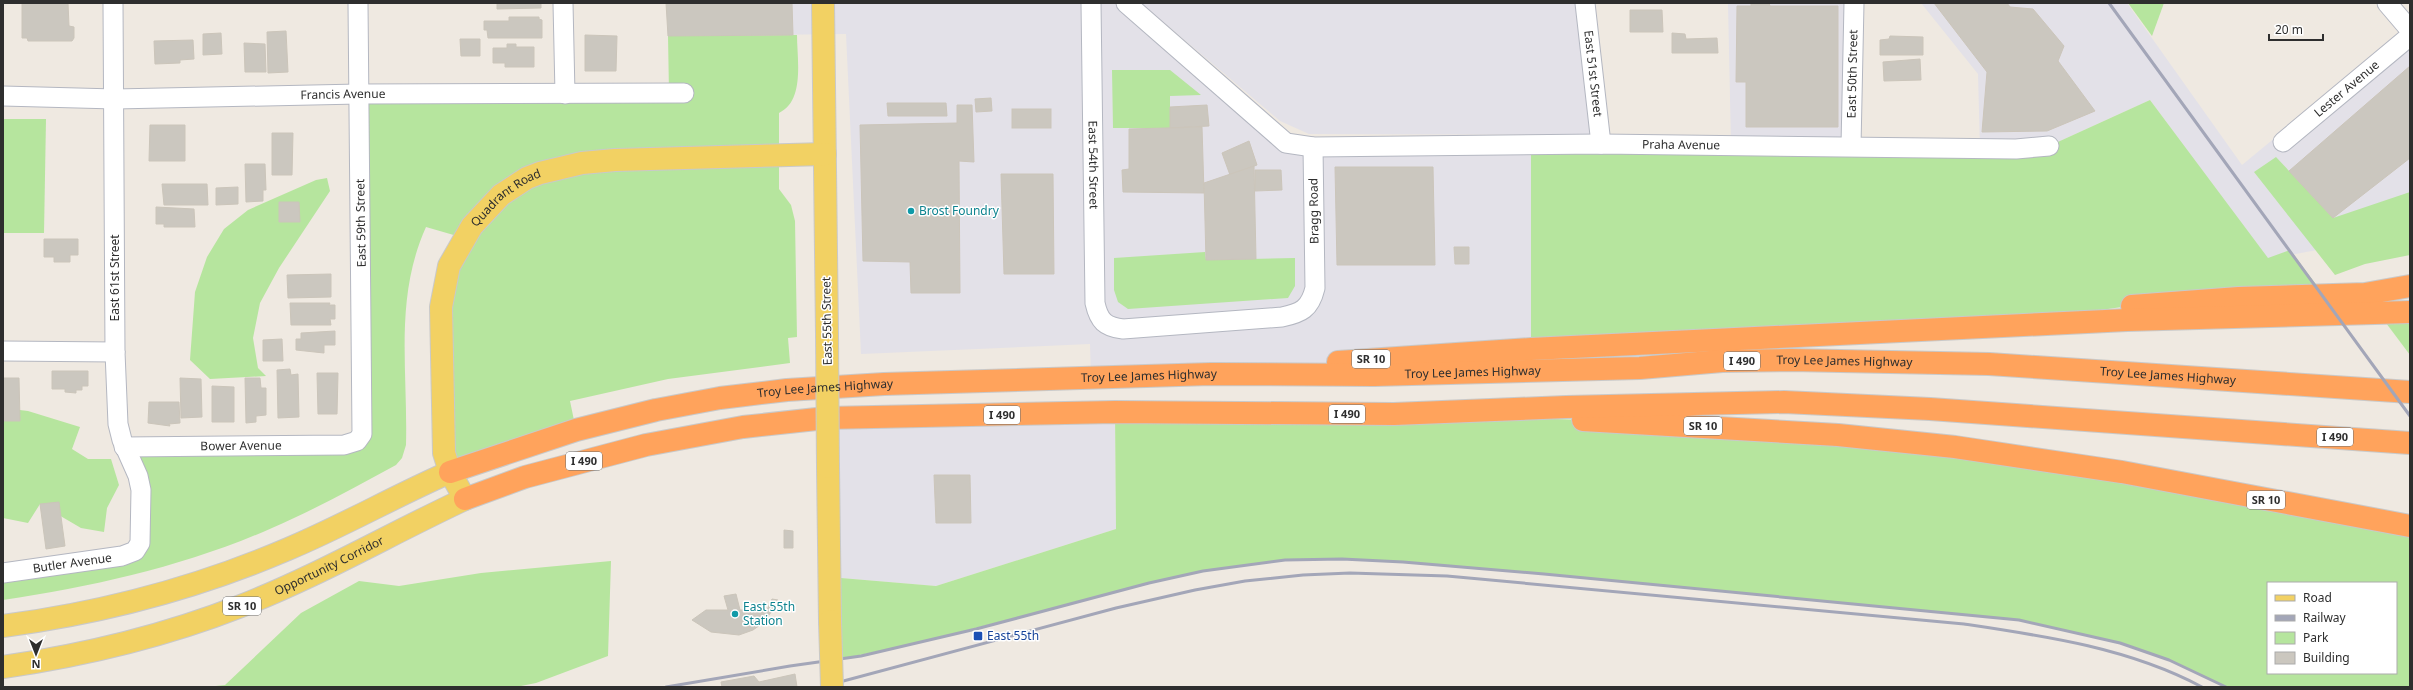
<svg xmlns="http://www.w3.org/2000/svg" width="2413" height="690" viewBox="0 0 2413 690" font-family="'Noto Sans',sans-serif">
	<rect width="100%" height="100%" fill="#efe9e1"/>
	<g fill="#e3e1e8">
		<polygon points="666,3 1126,3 1286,143 1531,145 1531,349 1393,357 1211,374 1091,378 1090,344 861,354 846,34 668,36"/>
		<polygon points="1141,3 1577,3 1590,135 1309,134 1280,121"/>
		<polygon points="1728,3 1854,3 1851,146 1731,145"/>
		<polygon points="1921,3 2127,3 2242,165 2410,26 2410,227 2366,241 2268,259 2150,100 2049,146 1980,149 1978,74"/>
		<polygon points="1115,412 1116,529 936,586 829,577 826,418"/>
	</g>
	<g fill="#b6e59e" fill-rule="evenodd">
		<polygon points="2128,3 2164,3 2152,36"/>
		<path d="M797 35C797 59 805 101 779 113V189L791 205 795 221 797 337 788 338 790 363 668 379 570 401 576 430 450 472 441 332 464 238 426 227C394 298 408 370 406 445L402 458 396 465C355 487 314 510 272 528 186 566 96 586 3 600V573L140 543 124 447 353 443 359 94 669 93 668 36Z"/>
		<polygon points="1112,70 1170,70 1201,95 1170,96 1170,128 1113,128"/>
		<polygon points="2150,100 2268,258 2290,250 2324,295 2129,306 1975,328 1531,349 1531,145 2049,146"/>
		<polygon points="3,119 46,119 44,233 3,233"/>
		<polygon points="2276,157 2333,218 2410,192 2410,255 2365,264 2335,275 2254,172"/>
		<polygon points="327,178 330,191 279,268 260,303 253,338 258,368 266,376 210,379 190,360 195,292 207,257 224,229 248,210 316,180"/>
		<polygon points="1205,252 1206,260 1295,258 1295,286 1288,298 1128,309 1118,302 1114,290 1114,258"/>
		<polygon points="2386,323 2410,323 2410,355"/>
		<polygon points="3,408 28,411 80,427 72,449 88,459 111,459 119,485 107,508 104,532 81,528 40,504 28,523 3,518"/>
		<path d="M1115 412 1394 414 1616 421 1838 435 2410 526V687H2226L2169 660 2120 643 2019 620 1544 574 1403 562 1342 559 1285 560 1203 571 1149 583 922 642 831 661 829 577 936 586 1116 529ZM2268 583H2396V673H2268Z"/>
		<polygon points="611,561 608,656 536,683 516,687 206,687 225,685 301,613 359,581 399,586 481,573"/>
	</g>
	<g fill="#cbc7bf" stroke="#cbc5ba">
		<polygon points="22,3 68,3 69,26 74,27 74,38 72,41 28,41 27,38 22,38"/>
		<polygon points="497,3 541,3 541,8 497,9"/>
		<polygon points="666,3 792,3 793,35 668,36"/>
		<polygon points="1751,3 1769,3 1770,6 1838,6 1838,127 1746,127 1746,82 1736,82 1737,6 1751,6"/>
		<polygon points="1934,3 2007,3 2010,7 2033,9 2064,46 2058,61 2095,111 2047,131 1982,132 1987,72"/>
		<polygon points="1630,10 1662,10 1663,32 1630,32"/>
		<polygon points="509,17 539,17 539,19 542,20 542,38 488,38 487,30 484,30 484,21 509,21"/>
		<polygon points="286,31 288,72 268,73 267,32"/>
		<polygon points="221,33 222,54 203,55 203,34"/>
		<polygon points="1672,33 1685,34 1686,39 1717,38 1718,53 1672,53"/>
		<polygon points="585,35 617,36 616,71 585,71"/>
		<polygon points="1890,36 1923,37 1923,55 1880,55 1880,40 1889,39"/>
		<polygon points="460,39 480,39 480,56 461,56"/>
		<polygon points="193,40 194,59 180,60 180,63 155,64 154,41"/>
		<polygon points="244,43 265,44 266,72 245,72"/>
		<polygon points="507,44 516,44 516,47 534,47 534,67 505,67 505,63 493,63 493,48 507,48"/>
		<polygon points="1920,59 1921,80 1884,81 1883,62"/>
		<polygon points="2410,66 2410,158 2333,218 2289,171"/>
		<polygon points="991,98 992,111 976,112 975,99"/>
		<polygon points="887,103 946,103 947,116 888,116"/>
		<polygon points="957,105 972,105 974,162 959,161 960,293 911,293 910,262 863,261 860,125 957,123"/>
		<polygon points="1207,105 1209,126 1170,128 1170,107"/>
		<rect x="1012" y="109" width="39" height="19"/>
		<polygon points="150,125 185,125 185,161 149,161"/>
		<polygon points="1202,127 1204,193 1123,192 1122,170 1129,169 1129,129"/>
		<polygon points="272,133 293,133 292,175 272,175"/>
		<polygon points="1249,141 1257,165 1230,175 1222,153"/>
		<polygon points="245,164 265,164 266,190 263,190 263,201 246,202"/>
		<polygon points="1254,166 1256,259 1206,260 1204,183"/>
		<polygon points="1335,167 1433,167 1435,265 1337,265"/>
		<polygon points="1255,170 1281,170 1282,190 1255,191"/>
		<polygon points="1001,174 1053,174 1054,274 1004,274"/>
		<polygon points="162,184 207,184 208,205 164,205"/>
		<polygon points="238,187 238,204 216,205 216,188"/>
		<polygon points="279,202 299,202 300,222 279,222"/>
		<polygon points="156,207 194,209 195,227 164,227 164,224 156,224"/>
		<polygon points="44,239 78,239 78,255 70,255 70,262 54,262 54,257 44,257"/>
		<polygon points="1454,247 1469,247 1469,264 1455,264"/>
		<polygon points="331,274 331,297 288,298 287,275"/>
		<polygon points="290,303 330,303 329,305 335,305 335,319 330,319 331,325 291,325"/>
		<polygon points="335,331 335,345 324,345 324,353 296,350 296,339 301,339 301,333"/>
		<polygon points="282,339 283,361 263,361 263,340"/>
		<polygon points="290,369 291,375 298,374 299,417 278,418 277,370"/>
		<polygon points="52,371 88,371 88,386 82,386 82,390 76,390 76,393 65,392 65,389 52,389"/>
		<polygon points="317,373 338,373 337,414 318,414"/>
		<polygon points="3,378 19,378 20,421 3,421"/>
		<polygon points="180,378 201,379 202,417 181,418"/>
		<polygon points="245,378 260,378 261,388 266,388 266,415 256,416 256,422 246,423"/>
		<polygon points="212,386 234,387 234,422 212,422"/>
		<polygon points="149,402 179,402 180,423 169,424 170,426 148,423"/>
		<polygon points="934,475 970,475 971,523 936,523"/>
		<polygon points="59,502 65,546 46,549 40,504"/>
		<polygon points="784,530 793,531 793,548 784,548"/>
		<polygon points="736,594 740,610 767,610 772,599 778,600 772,611 763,623 753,630 739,635 711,632 692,620 706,610 728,610 724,596"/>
		<polygon points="795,674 797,687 722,687 721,682 754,676 759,682"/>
	</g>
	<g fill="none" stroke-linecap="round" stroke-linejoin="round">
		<defs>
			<g id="street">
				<polyline points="563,3 565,94"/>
				<path id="s1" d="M1091 3 1095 303C1099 321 1105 327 1123 329L1282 317C1301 313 1310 309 1315 288L1313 147"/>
				<path id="s2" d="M1126 3 1286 143 1313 147 1601 144 2016 149 2049 146"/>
				<path id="s3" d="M1585 3 1601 144"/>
				<polyline points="2387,3 2410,30"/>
				<path id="s4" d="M3 96 115 99 359 94 684 93"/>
				<path id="s5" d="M2283 142 2410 36"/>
				<path id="s6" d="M1851 146 1854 3"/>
				<polyline points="3,351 115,352"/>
				<path id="s7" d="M124 447 344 445 357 441 362 434 358 3"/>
				<path id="s8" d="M3 573 122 556 135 551 140 543 141 490 138 476 122 440 118 424 115 352 113 3"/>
			</g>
			<g id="primary">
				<polyline points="823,3 827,334"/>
				<polyline points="828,467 830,621"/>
				<path d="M3 626C102 613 197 588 288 549 343 526 395 496 450 472"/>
				<path id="s9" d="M3 667C86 655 162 637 241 606 318 576 390 534 465 499L450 472 444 453 441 307 449 266 472 226 501 195 527 178 540 173 582 163 615 160 825 154"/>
			</g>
			<g id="highway">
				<polyline points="2132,306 2239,298 2365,294 2410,286"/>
				<polyline points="1338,362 1531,349 2127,320 2410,312"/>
				<polyline points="1583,420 1838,435 1955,447 2122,472 2410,526"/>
				<path id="s10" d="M450 472 576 430 656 410 720 398 787 390 884 384 1211 374 1374 375 1640 368 1722 361 1791 360 1989 364 2410 392"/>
				<polyline points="465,499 525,477 646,445 743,427 826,418 1115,412 1394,414 1566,407 1784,402 1930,409 2410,443"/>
			</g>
		</defs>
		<use href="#street" stroke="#b4b7c1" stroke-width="21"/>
		<use href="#primary" stroke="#c9c9c9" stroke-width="24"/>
		<use href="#highway" stroke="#c9c9c9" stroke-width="24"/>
		<use href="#street" stroke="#fff" stroke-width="19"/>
		<use href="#primary" stroke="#f2d163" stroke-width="22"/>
		<use href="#highway" stroke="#ffa35c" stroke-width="22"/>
		<g stroke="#a3a6b8" stroke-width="3">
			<polyline points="2109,3 2410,416"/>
			<polyline points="666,687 790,666 861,656 976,629 1149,583 1203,571 1285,560 1342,559 1403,562 1544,574 2019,620 2120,643 2169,660 2226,687"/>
			<path d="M821 687 1116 608 1195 590 1245 581 1303 575 1350 573 1447 576 1964 624C2045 636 2129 648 2202 687"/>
		</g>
		<defs>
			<g id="primary-bridge">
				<polyline points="827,334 828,467"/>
				<polyline points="830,621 832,687"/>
			</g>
		</defs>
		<use href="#primary-bridge" stroke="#c9c9c9" stroke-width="24" stroke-linecap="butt"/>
		<use href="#primary-bridge" stroke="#f2d163" stroke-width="22"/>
	</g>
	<g fill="#0f9aa8" stroke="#fff" stroke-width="1.5">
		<circle cx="911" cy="211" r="4"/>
		<circle cx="735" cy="614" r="4"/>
	</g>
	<rect fill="#1a4fb4" stroke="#fff" stroke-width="1.5" x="973" y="631" width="10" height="10" rx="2"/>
	<g text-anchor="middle" stroke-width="3" stroke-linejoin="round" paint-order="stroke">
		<g fill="#fff" stroke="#6d6d6d" stroke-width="1">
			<rect x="1352" y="350" width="38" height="18" rx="3"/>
			<rect x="1724" y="352" width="36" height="18" rx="3"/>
			<rect x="1329" y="405" width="36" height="18" rx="3"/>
			<rect x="984" y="406" width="36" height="18" rx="3"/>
			<rect x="1684" y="417" width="38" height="18" rx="3"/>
			<rect x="2317" y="428" width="36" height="18" rx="3"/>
			<rect x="566" y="452" width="36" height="18" rx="3"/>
			<rect x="2247" y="491" width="38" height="18" rx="3"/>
			<rect x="223" y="597" width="38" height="18" rx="3"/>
		</g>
		<g font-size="11" font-weight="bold" fill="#2e2e2e">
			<text x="1371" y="363">SR 10</text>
			<text x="1742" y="365">I 490</text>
			<text x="1347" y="418">I 490</text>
			<text x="1002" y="419">I 490</text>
			<text x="1703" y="430">SR 10</text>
			<text x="2335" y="441">I 490</text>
			<text x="584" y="465">I 490</text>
			<text x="2266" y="504">SR 10</text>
			<text x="242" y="610">SR 10</text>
		</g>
		<g font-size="12" fill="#2e2e2e" stroke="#fff">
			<text dy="4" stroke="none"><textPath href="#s3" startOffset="71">East 51st Street</textPath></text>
			<text dy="4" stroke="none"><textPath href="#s6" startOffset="72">East 50th Street</textPath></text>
			<text dy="4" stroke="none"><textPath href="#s5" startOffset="83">Lester Avenue</textPath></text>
			<text dy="4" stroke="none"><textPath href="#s4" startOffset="340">Francis Avenue</textPath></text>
			<text dy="4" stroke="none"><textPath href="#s2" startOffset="608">Praha Avenue</textPath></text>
			<text dy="4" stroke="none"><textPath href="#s1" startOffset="162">East 54th Street</textPath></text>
			<text dy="4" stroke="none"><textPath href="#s9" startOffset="824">Quadrant Road</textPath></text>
			<text transform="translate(1314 211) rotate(-91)" y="4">Bragg Road</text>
			<text transform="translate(361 223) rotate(-91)" y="4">East 59th Street</text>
			<text transform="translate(115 278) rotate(-90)" y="4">East 61st Street</text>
			<text transform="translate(827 321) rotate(-91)" y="4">East 55th Street</text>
			<text dy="4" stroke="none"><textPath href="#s10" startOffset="1406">Troy Lee James Highway</textPath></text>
			<text dy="4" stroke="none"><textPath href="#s10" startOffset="1034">Troy Lee James Highway</textPath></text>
			<text dy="4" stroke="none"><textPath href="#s10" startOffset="710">Troy Lee James Highway</textPath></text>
			<text dy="4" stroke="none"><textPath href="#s10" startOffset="1730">Troy Lee James Highway</textPath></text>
			<text dy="4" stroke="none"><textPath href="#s10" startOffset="386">Troy Lee James Highway</textPath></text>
			<text dy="4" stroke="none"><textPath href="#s7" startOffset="117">Bower Avenue</textPath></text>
			<text dy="4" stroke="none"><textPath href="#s8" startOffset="70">Butler Avenue</textPath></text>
			<text dy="4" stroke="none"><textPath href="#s9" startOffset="343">Opportunity Corridor</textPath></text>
		</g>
		<g font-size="12" fill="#0d838f" stroke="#fff" text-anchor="start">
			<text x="919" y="215">Brost Foundry</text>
			<text x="743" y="611">East 55th<tspan x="743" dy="14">Station</tspan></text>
		</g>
		<g font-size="12" fill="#164399" stroke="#fff" text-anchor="start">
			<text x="987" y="640">East 55th</text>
		</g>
	</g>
	<rect width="2413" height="690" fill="none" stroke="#2e2e2e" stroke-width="8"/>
	<rect x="2267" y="582" width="130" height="92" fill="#ffffff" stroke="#ababab"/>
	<rect x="2275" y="595" width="20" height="6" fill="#f2d163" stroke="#ababab"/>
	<text x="2303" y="602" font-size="12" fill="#2e2e2e">Road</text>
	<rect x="2275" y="615" width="20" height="6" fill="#a3a6b8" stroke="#ababab"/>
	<text x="2303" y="622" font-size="12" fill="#2e2e2e">Railway</text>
	<rect x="2275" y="632" width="20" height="12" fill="#b6e59e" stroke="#ababab"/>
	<text x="2303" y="642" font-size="12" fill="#2e2e2e">Park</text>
	<rect x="2275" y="652" width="20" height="12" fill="#cbc7bf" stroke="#ababab"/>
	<text x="2303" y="662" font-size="12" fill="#2e2e2e">Building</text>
	<g transform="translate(36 654) rotate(180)" stroke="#ffffff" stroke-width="3" paint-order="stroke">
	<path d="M0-3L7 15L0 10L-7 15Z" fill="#2e2e2e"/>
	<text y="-6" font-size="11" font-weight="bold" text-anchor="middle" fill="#2e2e2e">N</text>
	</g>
	<path d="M2269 34v6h54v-6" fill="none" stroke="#2e2e2e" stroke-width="2"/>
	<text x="2275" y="34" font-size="12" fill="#2e2e2e" stroke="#ffffff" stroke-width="3" paint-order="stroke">20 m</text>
</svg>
